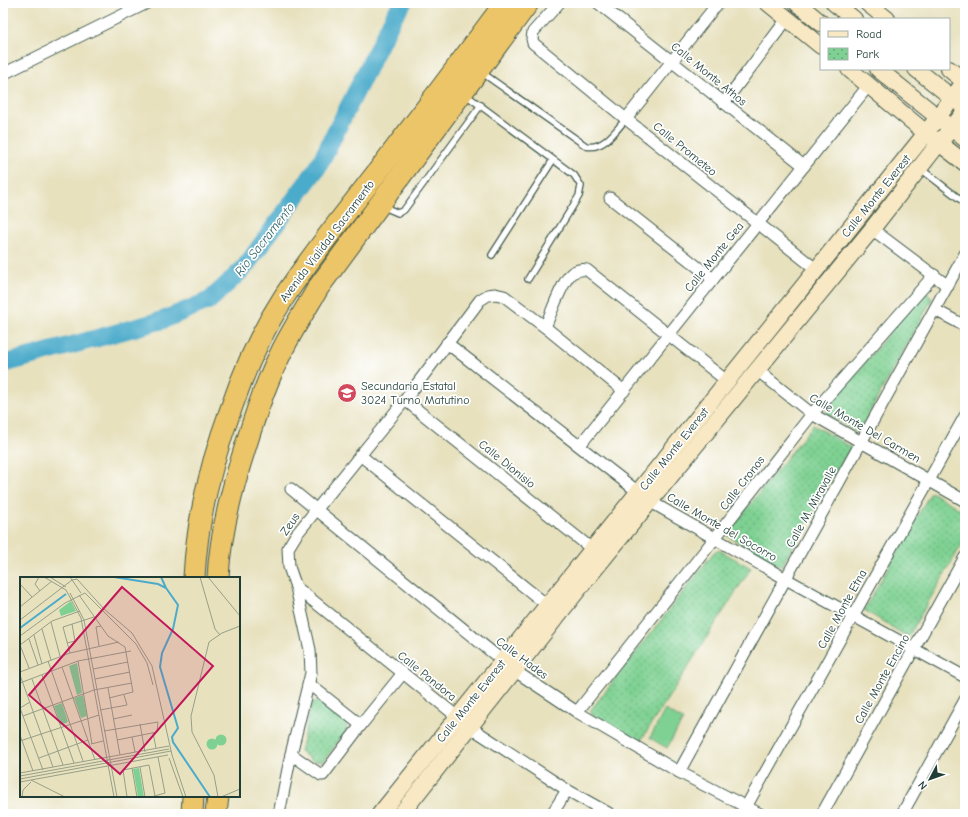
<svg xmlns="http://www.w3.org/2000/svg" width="968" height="817" viewBox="0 0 968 817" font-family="'Comic Neue',sans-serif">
	<defs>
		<pattern id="park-dots" width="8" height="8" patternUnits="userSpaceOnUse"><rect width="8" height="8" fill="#7fd193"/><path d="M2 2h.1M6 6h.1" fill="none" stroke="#67ab79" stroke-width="1.8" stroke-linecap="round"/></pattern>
	</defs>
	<rect width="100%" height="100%" fill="#fff"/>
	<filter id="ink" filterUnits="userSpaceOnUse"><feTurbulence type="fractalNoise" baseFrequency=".025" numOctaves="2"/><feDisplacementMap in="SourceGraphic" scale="8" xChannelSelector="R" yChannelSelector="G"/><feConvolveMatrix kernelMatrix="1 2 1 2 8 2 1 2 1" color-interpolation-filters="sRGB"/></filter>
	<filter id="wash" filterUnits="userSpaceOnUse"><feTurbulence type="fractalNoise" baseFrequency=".012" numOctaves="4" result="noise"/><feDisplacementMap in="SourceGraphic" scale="16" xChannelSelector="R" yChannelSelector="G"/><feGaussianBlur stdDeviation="0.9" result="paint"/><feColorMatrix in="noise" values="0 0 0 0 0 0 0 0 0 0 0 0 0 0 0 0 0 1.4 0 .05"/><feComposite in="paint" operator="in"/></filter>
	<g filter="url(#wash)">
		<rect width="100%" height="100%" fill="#e7e1be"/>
		<polygon fill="#7fd193" stroke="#4f8764" points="665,710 683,720 667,748 650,738"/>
		<g fill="url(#park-dots)" stroke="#4f8764">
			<polygon points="922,293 927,293 932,299 858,433 826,413 828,408"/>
			<polygon points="813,425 851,447 781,567 726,535"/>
			<polygon points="931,492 965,512 965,539 908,637 864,610"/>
			<polygon points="719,550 751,568 640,742 593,716 590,711 715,551"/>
			<polygon points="320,701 347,721 346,732 323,761 312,761 300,751 312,702"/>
		</g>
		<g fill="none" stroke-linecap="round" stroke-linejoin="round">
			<polyline stroke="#4cabca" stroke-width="18" points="3,364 163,320 210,300 244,268 318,167 395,14 403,3"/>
		</g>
	</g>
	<g filter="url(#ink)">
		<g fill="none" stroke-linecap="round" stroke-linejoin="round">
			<defs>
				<g id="lane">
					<path d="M481 72 586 146C604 150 616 130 626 119"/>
					<polyline points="466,95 574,175 581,186 579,196 528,279"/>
					<polyline points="921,169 965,203"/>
					<polyline points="384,207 398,213 404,210 481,105"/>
					<polyline points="492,255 553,160"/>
				</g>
				<g id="street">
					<polyline points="559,3 533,32 532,39 533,43 626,119 817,270"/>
					<polyline points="598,3 804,166"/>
					<polyline points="3,74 147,3"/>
					<polyline points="724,103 787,19"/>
					<polyline points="626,119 718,3"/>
					<polyline points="610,198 713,279"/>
					<polyline points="872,229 948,286"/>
					<polyline points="935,310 965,326"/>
					<path d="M545 327C551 314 562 281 572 273 577 270 582 269 587 270L728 382"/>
					<polyline points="447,343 651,502 786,579 965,677"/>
					<polyline points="757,370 812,414 965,501"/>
					<polyline points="405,400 592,549"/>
					<polyline points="580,445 869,85"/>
					<polyline points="360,455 547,605"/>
					<polyline points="291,489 515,671 577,712 679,772 760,814"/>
					<polyline points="296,587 470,727 567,790 610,814"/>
					<polyline points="309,684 361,725"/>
					<polyline points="577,712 715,538 812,414 934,275"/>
					<polyline points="291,754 321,775 323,775 361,725 403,673"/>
					<polyline points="679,772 965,254"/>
					<polyline points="279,814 291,754 311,673 310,650 296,587 289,567 288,548 296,535 405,400 480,300 488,295 495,294 504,296 545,327 624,391"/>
					<polyline points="552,814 567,790"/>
					<polyline points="742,814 965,416"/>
					<polyline points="822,814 965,557"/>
					<polyline points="902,814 965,700"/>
				</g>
				<g id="secondary">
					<polyline points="768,3 821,46"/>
					<polyline points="797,3 821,23"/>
					<polyline points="834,3 854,19"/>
					<polyline points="867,3 887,19"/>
					<polyline points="849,69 926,133 965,163"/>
					<polyline points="878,69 965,139"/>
					<polyline points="916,69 960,104"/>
					<polyline points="949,69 965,82"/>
					<polyline points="380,814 926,133 965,81"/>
					<polyline points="401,814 581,586 872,229 939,143 965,112"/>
				</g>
				<g id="highway">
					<path d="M194 578C197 518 211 462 232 406 245 368 262 331 284 297 311 256 342 218 372 179 417 121 461 62 505 3"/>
					<path d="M218 578C220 533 232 488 246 445 255 415 265 385 279 357 290 333 305 311 318 288L528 3"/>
					<polyline points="192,814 193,796"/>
					<polyline points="216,814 218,796"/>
				</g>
			</defs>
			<use href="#lane" stroke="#3d5649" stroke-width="8"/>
			<use href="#street" stroke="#3d5649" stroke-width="13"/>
			<use href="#secondary" stroke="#3d5649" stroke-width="18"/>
			<use href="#highway" stroke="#3d5649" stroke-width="23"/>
			<use href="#lane" stroke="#fff" stroke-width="5.5"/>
			<use href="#street" stroke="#fff" stroke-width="11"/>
			<use href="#secondary" stroke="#f8e8c3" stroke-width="16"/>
			<use href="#highway" stroke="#edc569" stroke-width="21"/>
		</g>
	</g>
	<defs>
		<symbol id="school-disc" viewBox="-11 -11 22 22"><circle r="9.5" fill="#d1495b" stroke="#fff"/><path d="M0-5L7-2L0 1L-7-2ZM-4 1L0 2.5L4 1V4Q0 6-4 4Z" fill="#fff"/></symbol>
	</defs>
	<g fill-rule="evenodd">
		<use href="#school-disc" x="336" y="382" width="22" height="22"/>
	</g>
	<g text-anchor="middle" stroke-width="3.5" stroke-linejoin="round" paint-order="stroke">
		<g font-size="12" fill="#1f3d34" stroke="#fff">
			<text transform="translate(709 74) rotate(39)" y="4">Calle Monte Athos</text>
			<text transform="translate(685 149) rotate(39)" y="4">Calle Prometeo</text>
			<text transform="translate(876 196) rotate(-51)" y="4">Calle Monte Everest</text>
			<text transform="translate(327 241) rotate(-53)" y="4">Avenida Vialidad Sacramento</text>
			<text transform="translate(714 257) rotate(-51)" y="4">Calle Monte Gea</text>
			<text transform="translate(865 428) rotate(30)" y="4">Calle Monte Del Carmen</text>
			<text transform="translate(674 449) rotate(-51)" y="4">Calle Monte Everest</text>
			<text transform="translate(507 464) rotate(39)" y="4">Calle Dionisio</text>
			<text transform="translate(742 483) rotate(-52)" y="4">Calle Cronos</text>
			<text transform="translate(811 507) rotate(-61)" y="4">Calle M. Miravalle</text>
			<text transform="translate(290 524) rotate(-55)" y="4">Zeus</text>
			<text transform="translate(722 527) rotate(30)" y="4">Calle Monte del Socorro</text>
			<text transform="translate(842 609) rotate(-61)" y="4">Calle Monte Etna</text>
			<text transform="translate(522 658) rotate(37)" y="4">Calle Hades</text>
			<text transform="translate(427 676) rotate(39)" y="4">Calle Pandora</text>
			<text transform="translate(882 679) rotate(-61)" y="4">Calle Monte Encino</text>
			<text transform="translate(471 701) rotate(-51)" y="4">Calle Monte Everest</text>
		</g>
		<g font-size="12" fill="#1f3d34" stroke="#fff" text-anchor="start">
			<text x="361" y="390">Secundaria Estatal<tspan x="361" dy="14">3024 Turno Matutino</tspan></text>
		</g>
		<g font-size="13" font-style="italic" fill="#2f6468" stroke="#fff">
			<text transform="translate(264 239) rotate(-52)" y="5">Rio Sacramento</text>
		</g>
	</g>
	<g transform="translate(20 577)">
		<rect width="220" height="220" fill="#e7e1be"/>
		<path d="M195.5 163a5.5 5.5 0 1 1 11 0a5.5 5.5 0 1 1-11 0ZM186.5 167a5.5 5.5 0 1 1 11 0a5.5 5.5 0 1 1-11 0Z" fill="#7fd193"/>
		<path d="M51 24 56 34 41 39 39 33ZM57 86 62 116 57 118 49 89ZM63 118 67 139 61 141 54 121ZM42 126 48 145 41 148 34 129ZM119 191 124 220H118L113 192Z" fill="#7fd193"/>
		<path fill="none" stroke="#4cabca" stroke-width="2" d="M94 0 138 7 146 11 158 28 153 52 142 76 140 90 158 151 152 160 153 165 190 220M141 0 146 11M0 51 46 17"/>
		<path fill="none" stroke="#979f87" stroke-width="1" d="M19 0 15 7 20 14M24 0 46 13 61 41 94 220M30 0 46 10M50 0 61 16M180 0 195 52 200 58M188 0 220 39M1 8 12 20M50 16 64 43 97 220M59 18 88 59 105 70 113 115 89 121M0 30 32 4M0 43 52 3 57 2 84 32 112 56 132 89 152 178 166 220M31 45 40 79M22 52 31 83M14 58 22 87M0 59 45 26 65 16 116 67 127 86 133 108M9 62 18 88M47 66 55 64 52 47M0 68 32 44 60 34M0 68 9 91M79 69 76 50 81 49M50 76 43 50 74 40M28 84 63 184M58 84 72 167M42 90 75 183M73 92 108 85M0 95 50 76 99 65M0 98 33 190M22 98 54 186M12 102 43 188M75 102 110 95M0 106 58 84 111 74M88 111 100 178M10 125 0 131 23 193M80 133 107 128 104 118M3 139 74 113 112 106M93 142 112 138M120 147 125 175M84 154 138 145 137 155 97 163M133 156 136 171M0 158 13 194M112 160 115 175M0 164 79 138M71 167 83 164M19 181 68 163M149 181 163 220M120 190 125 220M112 191 117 220M0 196 149 169M0 199 149 172M0 202 151 174M11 203 45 220M0 205 148 178M2 220 3 213 11 205M107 220 103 193 129 188 135 219M131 220 145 216 138 180M198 220 194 198 172 155 171 139 189 65 202 56 220 49M201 220 220 212"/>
		<path fill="#c2185b" fill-opacity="0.15" stroke="#c2185b" stroke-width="2" d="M102 10 193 89 100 197 9 118Z"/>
		<rect width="220" height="220" fill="none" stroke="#1f3d34" stroke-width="2"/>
	</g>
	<rect width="968" height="817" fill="none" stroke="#fff" stroke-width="16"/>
	<rect x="820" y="18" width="130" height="52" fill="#ffffff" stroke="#a5b1ae"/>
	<rect x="828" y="31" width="20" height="6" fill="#f8e8c3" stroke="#a5b1ae"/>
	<text x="856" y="38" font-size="12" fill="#1f3d34">Road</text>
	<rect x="828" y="48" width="20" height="12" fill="url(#park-dots)" stroke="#a5b1ae"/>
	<text x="856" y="58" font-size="12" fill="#1f3d34">Park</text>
	<g transform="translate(930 779) rotate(229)" stroke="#ffffff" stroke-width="3" paint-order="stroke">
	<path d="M0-3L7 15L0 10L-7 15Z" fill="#1f3d34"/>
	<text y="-6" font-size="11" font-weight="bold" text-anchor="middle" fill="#1f3d34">N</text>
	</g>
</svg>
